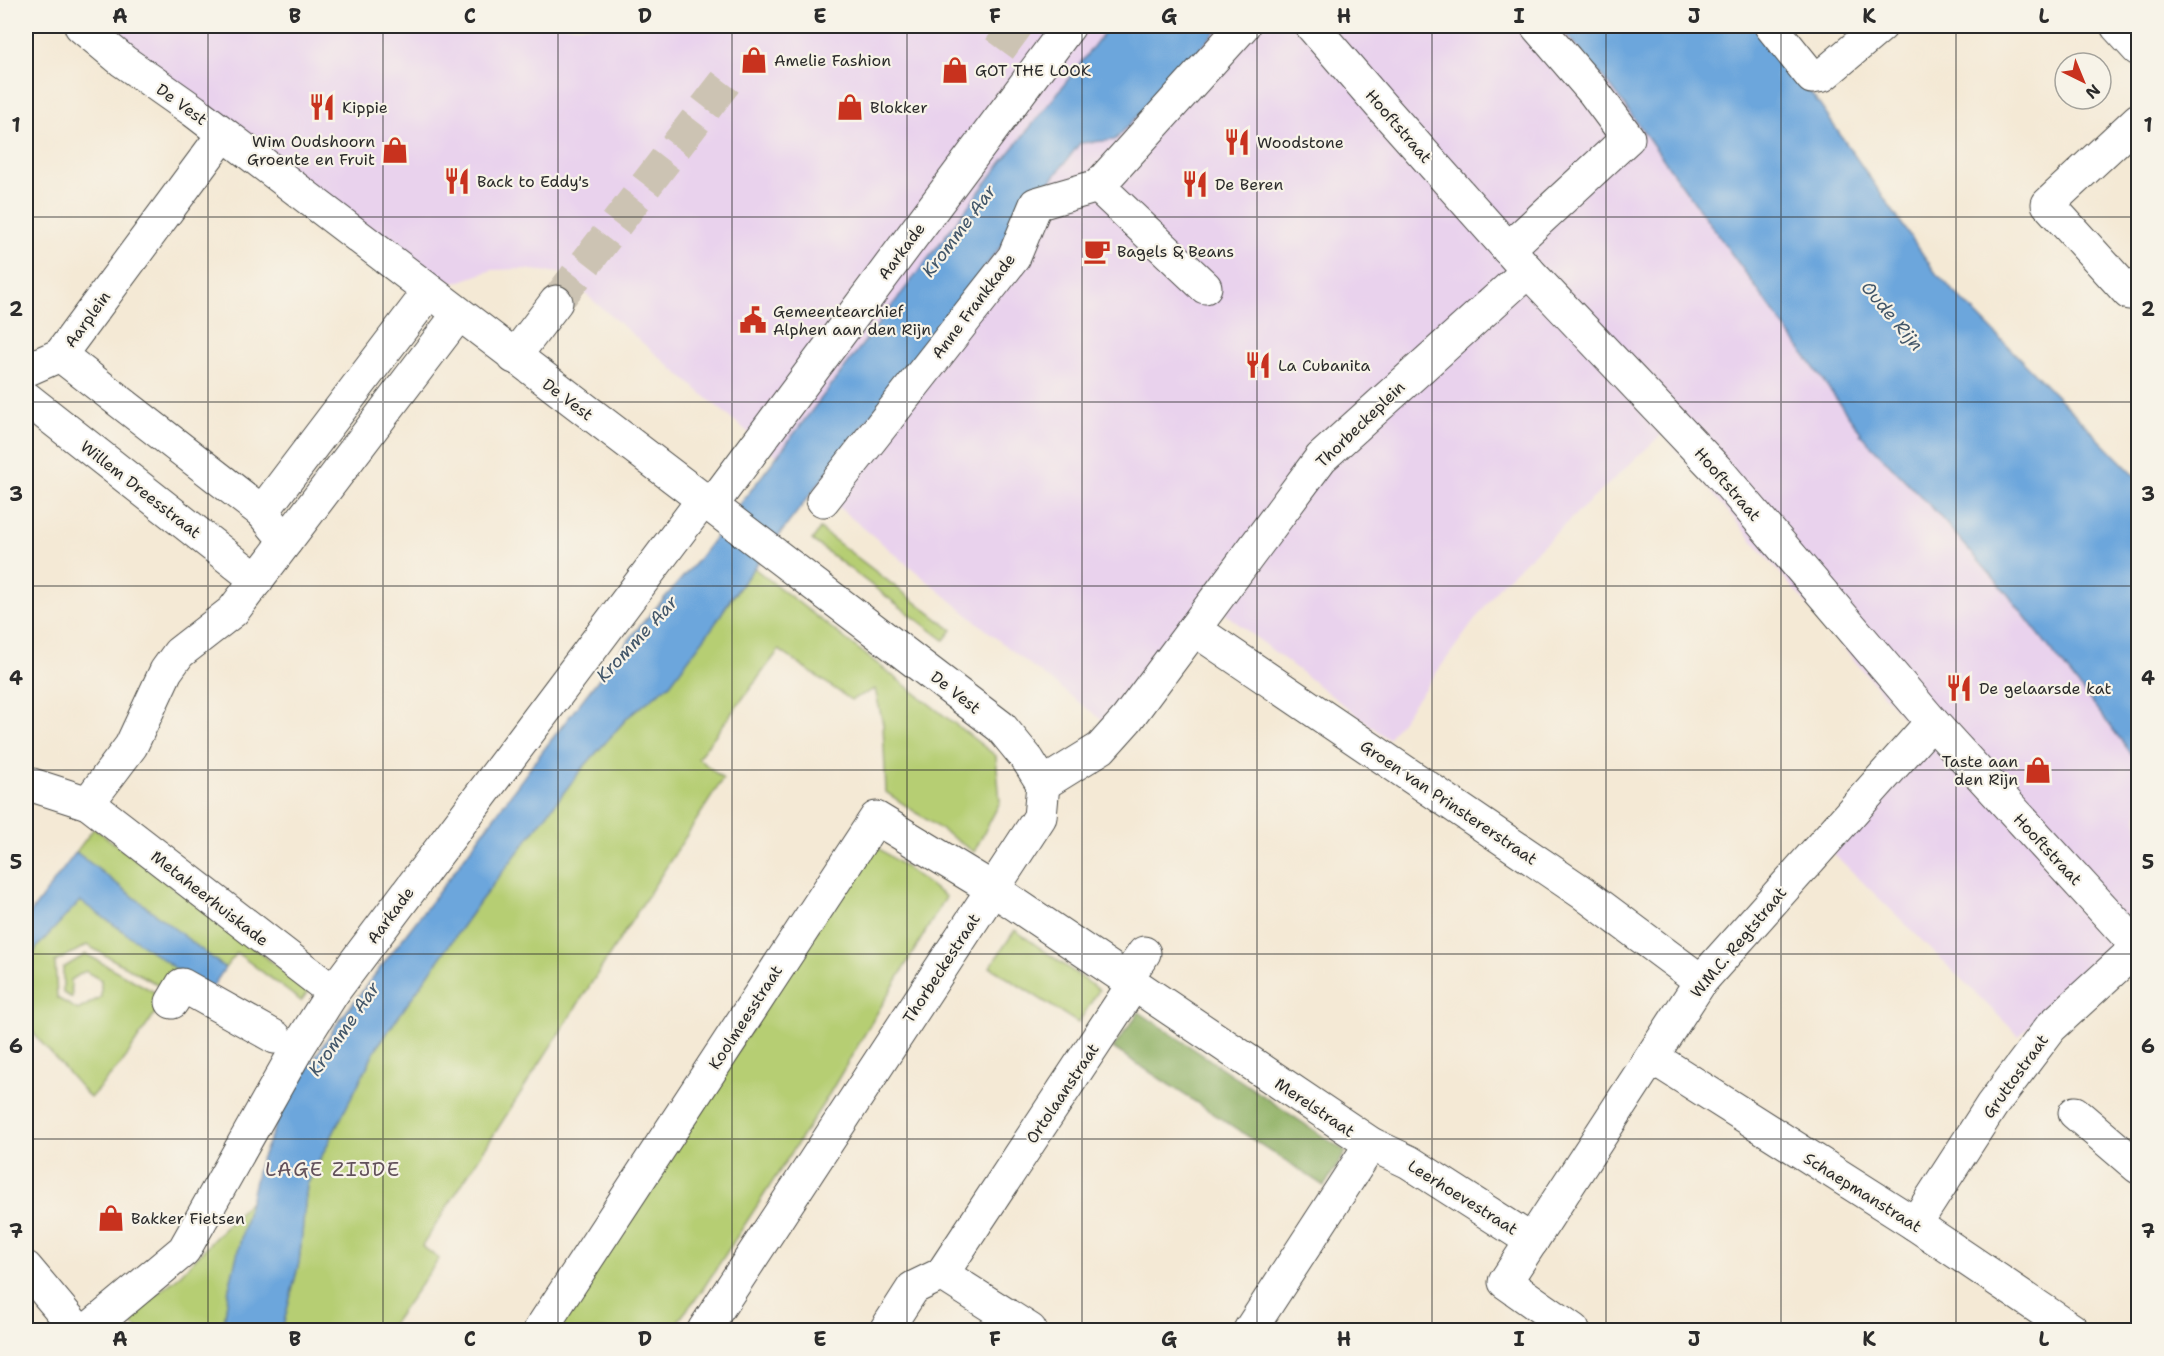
<svg xmlns="http://www.w3.org/2000/svg" width="2164" height="1356" viewBox="0 0 2164 1356" font-family="'Shantell Sans',sans-serif">
	<rect width="100%" height="100%" fill="#f7f3e8"/>
	<filter id="ink" filterUnits="userSpaceOnUse"><feTurbulence type="fractalNoise" baseFrequency=".0167" numOctaves="2"/><feDisplacementMap in="SourceGraphic" scale="12" xChannelSelector="R" yChannelSelector="G"/><feConvolveMatrix kernelMatrix="1 2 1 2 8 2 1 2 1" color-interpolation-filters="sRGB"/></filter>
	<filter id="wash" filterUnits="userSpaceOnUse"><feTurbulence type="fractalNoise" baseFrequency=".008" numOctaves="4" result="noise"/><feDisplacementMap in="SourceGraphic" scale="24" xChannelSelector="R" yChannelSelector="G"/><feGaussianBlur stdDeviation="1.35" result="paint"/><feColorMatrix in="noise" values="0 0 0 0 0 0 0 0 0 0 0 0 0 0 0 0 0 1.4 0 .05"/><feComposite in="paint" operator="in"/></filter>
	<g filter="url(#wash)">
		<rect width="100%" height="100%" fill="#f4e9d5"/>
		<polygon fill="#e9d2ed" points="98,26 1571,26 2138,699 2138,977 2107,950 2019,1036 1820,840 1917,734 1662,434 1501,584 1388,739 1219,609 1124,737 1002,643 707,398 561,273 522,269 492,270 455,283 415,271"/>
		<g fill="#b6ce73" stroke="#707c4f" stroke-width="1.5">
			<polygon points="820,529 952,630 944,640 812,540"/>
			<polygon points="754,568 996,756 1000,802 974,852 886,792 883,724 875,689 851,700 779,650 698,758 723,779 422,1246 439,1259 388,1330 282,1330 299,1262 307,1185 377,1047 481,900 581,770 628,717 670,684"/>
			<polygon points="94,828 309,990 301,1001 237,953 225,968 76,852"/>
			<polygon points="873,844 946,897 825,1101 701,1292 671,1330 553,1330"/>
			<polygon points="80,900 181,971 169,991 87,945 55,962 57,998 78,1010 101,997 101,980 85,971 71,980 72,998 63,993 63,968 86,954 165,998 122,1063 90,1098 26,1025 26,966 37,947"/>
			<polygon points="1015,930 1099,990 1078,1023 990,967"/>
			<polygon points="251,1200 229,1288 223,1330 139,1330 124,1318 176,1279"/>
		</g>
		<polygon fill="#90b165" stroke="#5e6e48" stroke-width="1.5" points="1139,1012 1346,1152 1324,1186 1113,1048"/>
		<g fill="#6ca6dc" stroke="#4c6884" stroke-width="1.5">
			<polygon points="1109,26 1221,26 1115,140 1080,143 731,598 715,624 670,684 628,717 581,770 481,900 377,1047 307,1185 299,1263 282,1330 223,1330 229,1288 259,1164 286,1101 337,1024 450,877 545,748 639,627 696,562 1002,162 1053,99"/>
			<polygon points="1559,26 1759,26 1819,104 1935,272 2138,479 2138,762 2006,592 1935,511 1860,434 1861,433 1612,88"/>
			<polygon points="76,852 225,968 209,992 80,901 37,947 26,966 26,919"/>
		</g>
	</g>
	<g filter="url(#ink)">
		<g fill="none" stroke-linecap="round" stroke-linejoin="round">
			<g stroke="#ccc3b3" stroke-width="33" stroke-dasharray="33 16" stroke-linecap="butt">
				<polyline points="996,26 1026,48"/>
				<polyline points="556,302 730,76"/>
			</g>
			<defs>
				<g id="minor">
					<polyline points="81,26 123,61 194,111 1001,727 1028,760 1043,784"/>
					<polyline points="1312,26 1382,107 1528,271 1718,471 1932,722 2138,947 2051,1027 1992,1105 1915,1224"/>
					<polyline points="1771,26 1812,77 1823,75 1881,26"/>
					<polyline points="2117,26 2138,49"/>
					<polyline points="223,135 60,355 262,512 286,541"/>
					<polyline points="1098,186 1205,287"/>
					<polyline points="1508,249 1628,138 1593,91 1537,26"/>
					<polyline points="2129,293 2048,204 2138,120"/>
					<polyline points="514,357 556,302"/>
					<polyline points="26,370 60,355"/>
					<polyline points="26,398 257,580"/>
					<polyline points="823,500 1014,257 1036,204 1098,186 1243,26"/>
					<polyline points="711,506 1069,26"/>
					<polyline points="262,512 429,292"/>
					<polyline points="1194,629 1583,893 1701,981"/>
					<polyline points="26,783 88,803 131,746 166,671 179,653 233,611 458,315"/>
					<polyline points="1043,784 1101,748 1127,719 1321,458 1528,271"/>
					<polyline points="88,803 333,992"/>
					<polyline points="1125,980 1144,953"/>
					<polyline points="172,1002 182,985 275,1037"/>
					<polyline points="1652,1057 1915,1224 2072,1330"/>
					<polyline points="2075,1113 2138,1167"/>
					<polyline points="26,1268 78,1330"/>
					<polyline points="942,1274 1030,1330"/>
					<polyline points="88,1330 184,1250 297,1049 333,992 703,500"/>
					<polyline points="540,1330 876,818 993,889 1371,1144 1409,1162 1532,1241"/>
					<polyline points="704,1330 1040,817 1043,784"/>
					<polyline points="886,1330 913,1288 942,1274 1133,985"/>
					<polyline points="1250,1330 1371,1144"/>
					<polyline points="1573,1330 1505,1282 1701,981 1932,722"/>
				</g>
			</defs>
			<use href="#minor" stroke="#494844" stroke-width="35"/>
			<use href="#minor" stroke="#fff" stroke-width="33"/>
		</g>
	</g>
	<path fill="none" stroke="#2b2b2b" stroke-width="1.5" stroke-opacity="0.55" d="M208 26V1330M383 26V1330M558 26V1330M732 26V1330M907 26V1330M1082 26V1330M1257 26V1330M1432 26V1330M1606 26V1330M1781 26V1330M1956 26V1330M26 217H2138M26 402H2138M26 586H2138M26 770H2138M26 954H2138M26 1139H2138"/>
	<defs>
		<symbol id="shop-bare" viewBox="-9 -9 18 18"><path d="M-5-2.5h2.3a2.7 3.5 0 0 1 5.4 0H5L5.5 6h-11ZM-1.5-2.5h3a1.5 2.3 0 0 0-3 0Z" fill="#c8321e" stroke="#f7f3e8" stroke-width="2.5" paint-order="stroke"/></symbol>
		<symbol id="restaurant-bare" viewBox="-9 -9 18 18"><path d="M-5-6h1v4h1v-4h1v4h1v-4h1v5L-1.5 .5V6h-2V.5L-5-1ZM5-6V6H3V1.5H1.5Q1.5-4 5-6Z" fill="#c8321e" stroke="#f7f3e8" stroke-width="2.5" paint-order="stroke"/></symbol>
		<symbol id="cafe-bare" viewBox="-9 -9 18 18"><path d="M-5.5-4.5H6V0H3Q3 3.5 0 3.5H-2.5Q-5.5 3.5-5.5 0ZM3-3.2v2h1.7v-2ZM-6 4.5H4V6H-6Z" fill="#c8321e" stroke="#f7f3e8" stroke-width="2.5" paint-order="stroke"/></symbol>
		<symbol id="civic-bare" viewBox="-9 -9 18 18"><path d="M-.6-6.5H3V-4.5H.6V-3L4-1V1h2V6H-6V1h2V-1L-.6-3ZM-1.2 2.5V6h2.4V2.5Z" fill="#c8321e" stroke="#f7f3e8" stroke-width="2.5" paint-order="stroke"/></symbol>
	</defs>
	<g fill-rule="evenodd">
		<use href="#shop-bare" x="735" y="41" width="38" height="38"/>
		<use href="#shop-bare" x="936" y="51" width="38" height="38"/>
		<use href="#restaurant-bare" x="303" y="88" width="38" height="38"/>
		<use href="#shop-bare" x="831" y="88" width="38" height="38"/>
		<use href="#restaurant-bare" x="1218" y="123" width="38" height="38"/>
		<use href="#shop-bare" x="376" y="131" width="38" height="38"/>
		<use href="#restaurant-bare" x="438" y="162" width="38" height="38"/>
		<use href="#restaurant-bare" x="1176" y="165" width="38" height="38"/>
		<use href="#cafe-bare" x="1078" y="232" width="38" height="38"/>
		<use href="#civic-bare" x="734" y="301" width="38" height="38"/>
		<use href="#restaurant-bare" x="1239" y="346" width="38" height="38"/>
		<use href="#restaurant-bare" x="1940" y="669" width="38" height="38"/>
		<use href="#shop-bare" x="2019" y="751" width="38" height="38"/>
		<use href="#shop-bare" x="92" y="1199" width="38" height="38"/>
	</g>
	<g text-anchor="middle" stroke-width="4.5" stroke-linejoin="round" paint-order="stroke">
		<g font-size="16" fill="#2b2b2b" stroke="#f7f3e8" text-anchor="start">
			<text x="774" y="66">Amelie Fashion</text>
			<text x="975" y="76">GOT THE LOOK</text>
			<text x="342" y="113">Kippie</text>
			<text x="870" y="113">Blokker</text>
			<text x="375" y="147" text-anchor="end">Wim Oudshoorn<tspan x="375" dy="18">Groente en Fruit</tspan></text>
			<text x="1257" y="148">Woodstone</text>
			<text x="477" y="187">Back to Eddy's</text>
			<text x="1215" y="190">De Beren</text>
			<text x="1117" y="257">Bagels &amp; Beans</text>
			<text x="773" y="317">Gemeentearchief<tspan x="773" dy="18">Alphen aan den Rijn</tspan></text>
			<text x="1278" y="371">La Cubanita</text>
			<text x="1979" y="694">De gelaarsde kat</text>
			<text x="2018" y="767" text-anchor="end">Taste aan<tspan x="2018" dy="18">den Rijn</tspan></text>
			<text x="131" y="1224">Bakker Fietsen</text>
		</g>
		<g font-size="16" fill="#2b2b2b" stroke="#f7f3e8">
			<text transform="translate(182 104) rotate(36)" y="6">De Vest</text>
			<text transform="translate(1399 126) rotate(49)" y="6">Hooftstraat</text>
			<text transform="translate(901 251) rotate(-53)" y="6">Aarkade</text>
			<text transform="translate(973 306) rotate(-53)" y="6">Anne Frankkade</text>
			<text transform="translate(87 319) rotate(-54)" y="6">Aarplein</text>
			<text transform="translate(568 399) rotate(37)" y="6">De Vest</text>
			<text transform="translate(1360 424) rotate(-44)" y="6">Thorbeckeplein</text>
			<text transform="translate(1728 484) rotate(49)" y="6">Hooftstraat</text>
			<text transform="translate(141 489) rotate(38)" y="6">Willem Dreesstraat</text>
			<text transform="translate(956 692) rotate(38)" y="6">De Vest</text>
			<text transform="translate(1449 802) rotate(34)" y="6">Groen van Prinstererstraat</text>
			<text transform="translate(2048 849) rotate(47)" y="6">Hooftstraat</text>
			<text transform="translate(210 898) rotate(38)" y="6">Metaheerhuiskade</text>
			<text transform="translate(390 915) rotate(-53)" y="6">Aarkade</text>
			<text transform="translate(1738 942) rotate(-50)" y="6">W.M.C. Regtstraat</text>
			<text transform="translate(941 968) rotate(-57)" y="6">Thorbeckestraat</text>
			<text transform="translate(745 1017) rotate(-57)" y="6">Koolmeesstraat</text>
			<text transform="translate(2015 1076) rotate(-54)" y="6">Gruttostraat</text>
			<text transform="translate(1062 1093) rotate(-56)" y="6">Ortolaanstraat</text>
			<text transform="translate(1315 1107) rotate(34)" y="6">Merelstraat</text>
			<text transform="translate(1863 1192) rotate(32)" y="6">Schaepmanstraat</text>
			<text transform="translate(1463 1197) rotate(32)" y="6">Leerhoevestraat</text>
		</g>
		<g font-size="18" font-style="italic" fill="#425669" stroke="#f7f3e8">
			<text transform="translate(959 231) rotate(-53)" y="6">Kromme Aar</text>
			<text transform="translate(1892 316) rotate(50)" y="6">Oude Rijn</text>
			<text transform="translate(637 639) rotate(-47)" y="6">Kromme Aar</text>
			<text transform="translate(344 1029) rotate(-55)" y="6">Kromme Aar</text>
		</g>
		<g font-size="20" letter-spacing="1.5" fill="#61505a" stroke="#f7f3e8">
			<text x="333" y="1176">LAGE ZIJDE</text>
		</g>
	</g>
	<rect width="2164" height="1356" fill="none" stroke="#f7f3e8" stroke-width="66"/>
	<g transform="translate(2083 81) rotate(137)"><circle r="28" fill="#f7f3e8" stroke="#a5a39c" stroke-width="1.5"/>
	<path d="M0-4.5L10 22L0 15L-10 22Z" fill="#c8321e"/>
	<text y="-9" font-size="16" font-weight="bold" text-anchor="middle" fill="#2b2b2b">N</text>
	</g>
	<rect x="33" y="33" width="2098" height="1290" fill="none" stroke="#2b2b2b" stroke-width="2"/>
	<g font-size="20" text-anchor="middle" font-weight="bold" fill="#2b2b2b">
		<text x="120" y="23">A</text>
		<text x="295" y="23">B</text>
		<text x="470" y="23">C</text>
		<text x="645" y="23">D</text>
		<text x="820" y="23">E</text>
		<text x="995" y="23">F</text>
		<text x="1169" y="23">G</text>
		<text x="1344" y="23">H</text>
		<text x="1519" y="23">I</text>
		<text x="1694" y="23">J</text>
		<text x="1869" y="23">K</text>
		<text x="2044" y="23">L</text>
		<text x="16" y="132">1</text>
		<text x="2148" y="132">1</text>
		<text x="16" y="316">2</text>
		<text x="2148" y="316">2</text>
		<text x="16" y="501">3</text>
		<text x="2148" y="501">3</text>
		<text x="16" y="685">4</text>
		<text x="2148" y="685">4</text>
		<text x="16" y="869">5</text>
		<text x="2148" y="869">5</text>
		<text x="16" y="1053">6</text>
		<text x="2148" y="1053">6</text>
		<text x="16" y="1238">7</text>
		<text x="2148" y="1238">7</text>
		<text x="120" y="1346">A</text>
		<text x="295" y="1346">B</text>
		<text x="470" y="1346">C</text>
		<text x="645" y="1346">D</text>
		<text x="820" y="1346">E</text>
		<text x="995" y="1346">F</text>
		<text x="1169" y="1346">G</text>
		<text x="1344" y="1346">H</text>
		<text x="1519" y="1346">I</text>
		<text x="1694" y="1346">J</text>
		<text x="1869" y="1346">K</text>
		<text x="2044" y="1346">L</text>
	</g>
</svg>
